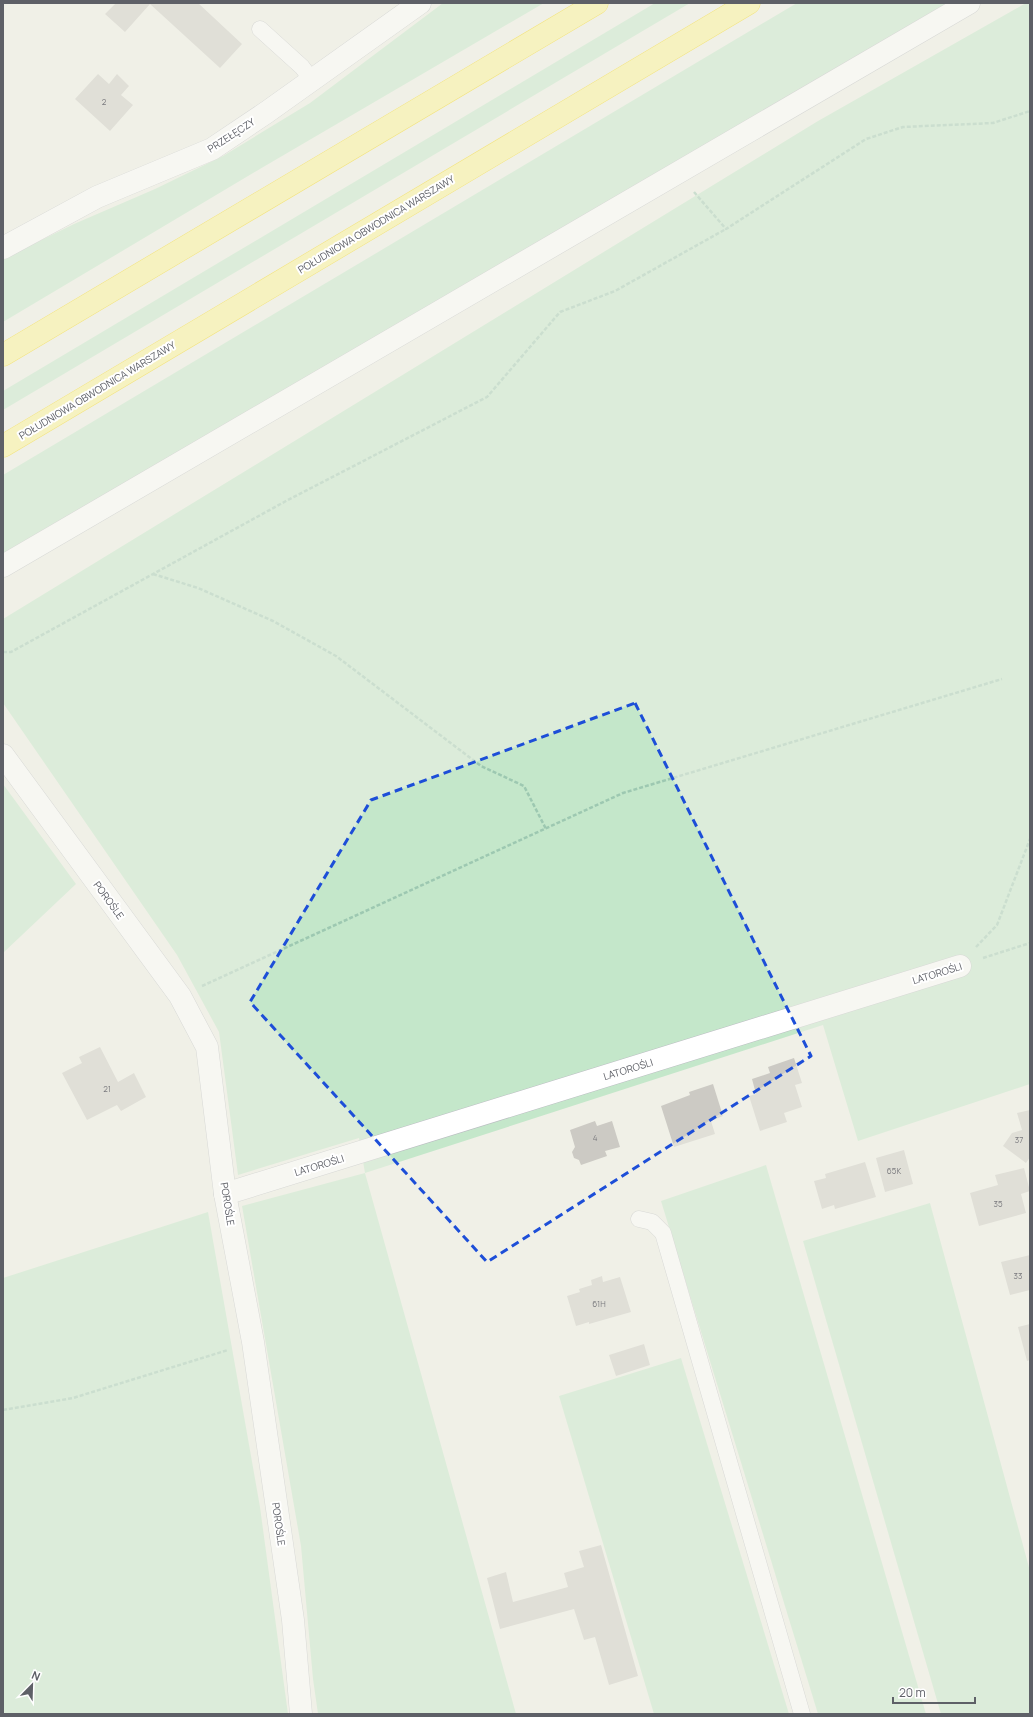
<svg xmlns="http://www.w3.org/2000/svg" width="1033" height="1717" viewBox="0 0 1033 1717" font-family="Manrope,sans-serif">
	<rect width="100%" height="100%" fill="#f0f0e7"/>
	<g fill="#c4e7ca">
		<polygon points="443,3 544,3 265,166 3,322 3,259 74,224 155,189 223,156 310,103"/>
		<polygon points="655,3 690,3 3,410 3,391"/>
		<polygon points="797,3 947,3 3,555 3,475"/>
		<polygon points="1026,3 1030,3 1030,1084 858,1141 823,1025 365,1173 516,1714 318,1714 313,1679 301,1546 242,1206 365,1173 359,1138 238,1175 219,1032 177,955 3,703 3,619 818,121"/>
		<polygon points="3,784 76,884 3,953"/>
		<polygon points="766,1165 926,1714 818,1714 661,1201"/>
		<polygon points="930,1203 1030,1571 1030,1714 941,1714 803,1241"/>
		<polygon points="208,1212 260,1507 288,1714 3,1714 3,1278"/>
		<polygon points="681,1358 789,1714 654,1714 559,1396"/>
	</g>
	<g fill="#cccac4">
		<polygon points="116,3 198,3 242,44 220,68 150,4 125,32 105,14"/>
		<polygon points="98,74 109,84 117,74 129,86 121,95 133,105 110,131 75,99"/>
		<polygon points="100,1047 118,1082 134,1073 146,1097 121,1111 117,1105 87,1120 62,1073 82,1063 79,1057"/>
		<polygon points="794,1058 802,1083 795,1085 802,1107 784,1113 787,1122 760,1131 749,1096 756,1094 752,1079 770,1073 768,1067"/>
		<polygon points="713,1084 723,1116 711,1121 715,1134 674,1147 661,1106 690,1095 689,1092"/>
		<polygon points="1030,1110 1030,1157 1026,1163 1003,1146 1012,1133 1022,1130 1017,1113"/>
		<polygon points="595,1121 597,1126 612,1121 620,1147 605,1151 607,1156 581,1165 579,1160 574,1158 572,1152 575,1147 570,1130"/>
		<polygon points="904,1150 913,1184 885,1192 876,1158"/>
		<polygon points="865,1162 876,1197 835,1209 834,1205 822,1209 814,1181 826,1178 825,1174"/>
		<polygon points="1024,1168 1030,1191 1021,1194 1026,1213 979,1226 970,1193 998,1185 995,1175"/>
		<polygon points="1030,1255 1030,1290 1010,1295 1001,1262"/>
		<polygon points="602,1276 603,1282 620,1277 631,1312 589,1324 589,1322 576,1326 567,1296 580,1292 579,1289 592,1285 591,1280"/>
		<polygon points="1030,1324 1030,1360 1027,1361 1018,1327"/>
		<polygon points="644,1344 650,1365 616,1376 609,1355"/>
		<polygon points="601,1545 638,1676 609,1685 595,1637 584,1640 574,1609 500,1629 487,1578 506,1572 513,1602 568,1587 564,1573 584,1567 579,1551"/>
	</g>
	<g fill="none" stroke-linecap="round" stroke-linejoin="round">
		<defs>
			<g id="lane">
				<polyline points="260,29 302,67 311,79"/>
				<polyline points="639,1219 652,1222 663,1233 802,1714"/>
			</g>
			<g id="street">
				<polyline points="3,248 97,197 212,149 267,112 420,3"/>
				<polyline points="3,566 969,3"/>
				<polyline points="3,755 180,996 207,1047 225,1194 253,1342 293,1620 301,1714"/>
				<polyline points="225,1194 960,966"/>
			</g>
			<g id="highway">
				<polyline points="3,355 597,3"/>
				<polyline points="3,446 749,3"/>
			</g>
		</defs>
		<use href="#lane" stroke="#bbbdc2" stroke-width="17"/>
		<use href="#street" stroke="#bbbdc2" stroke-width="23"/>
		<use href="#highway" stroke="#f6d401" stroke-width="23"/>
		<g stroke="#9dc8b1" stroke-width="2.5" stroke-dasharray="4 2" stroke-linecap="butt">
			<polyline points="694,192 726,229 866,139 903,127 993,123 1030,111"/>
			<polyline points="153,574 198,588 273,621 336,656 481,766 524,786 546,829"/>
			<polyline points="3,652 11,652 286,501 487,397 560,312 615,291 726,229"/>
			<polyline points="976,947 997,925 1030,839"/>
			<polyline points="983,958 1030,943"/>
			<polyline points="202,986 623,793 1002,679"/>
			<polyline points="3,1410 73,1398 228,1350"/>
		</g>
		<use href="#lane" stroke="#fff" stroke-width="16"/>
		<use href="#street" stroke="#fff" stroke-width="22"/>
		<use href="#highway" stroke="#fdf491" stroke-width="22"/>
	</g>
	<path d="M0 0H1033V1717H0ZM635 703 811 1056 487 1262 250 1002 371 800Z" fill="#f0f0e7" fill-opacity=".55" fill-rule="evenodd"/>
	<path fill="none" stroke="#1d4ed8" stroke-width="3" stroke-dasharray="8 5" stroke-linejoin="round" d="M635 703 811 1056 487 1262 250 1002 371 800Z"/>
	<g text-anchor="middle" stroke-width="4" stroke-linejoin="round" paint-order="stroke">
		<g font-size="8" fill="#7a7a7e">
			<text x="104" y="105">2</text>
			<text x="107" y="1092">21</text>
			<text x="595" y="1141">4</text>
			<text x="1019" y="1143">37</text>
			<text x="894" y="1174">65K</text>
			<text x="998" y="1207">35</text>
			<text x="1018" y="1279">33</text>
			<text x="599" y="1307">61H</text>
		</g>
		<g font-size="10" fill="#5e6067" stroke="#fff">
			<text transform="translate(231 135) rotate(-33)" y="4">PRZEŁĘCZY</text>
			<text transform="translate(376 224) rotate(-31)" y="4">POŁUDNIOWA OBWODNICA WARSZAWY</text>
			<text transform="translate(97 390) rotate(-31)" y="4">POŁUDNIOWA OBWODNICA WARSZAWY</text>
			<text transform="translate(109 900) rotate(54)" y="4">POROŚLE</text>
			<text transform="translate(937 973) rotate(-17)" y="4">LATOROŚLI</text>
			<text transform="translate(628 1069) rotate(-17)" y="4">LATOROŚLI</text>
			<text transform="translate(319 1165) rotate(-17)" y="4">LATOROŚLI</text>
			<text transform="translate(228 1204) rotate(81)" y="4">POROŚLE</text>
			<text transform="translate(279 1524) rotate(82)" y="4">POROŚLE</text>
		</g>
	</g>
	<rect width="1033" height="1717" fill="none" stroke="#5e6067" stroke-width="8"/>
	<g transform="translate(32 1685) rotate(23)" stroke="#ffffff" stroke-width="3" paint-order="stroke">
	<path d="M0-3L7 15L0 10L-7 15Z" fill="#5e6067"/>
	<text y="-6" font-size="11" font-weight="bold" text-anchor="middle" fill="#5e6067">N</text>
	</g>
	<path d="M893 1697v6h82v-6" fill="none" stroke="#5e6067" stroke-width="2"/>
	<text x="899" y="1697" font-size="12" fill="#5e6067" stroke="#ffffff" stroke-width="3" paint-order="stroke">20 m</text>
</svg>
